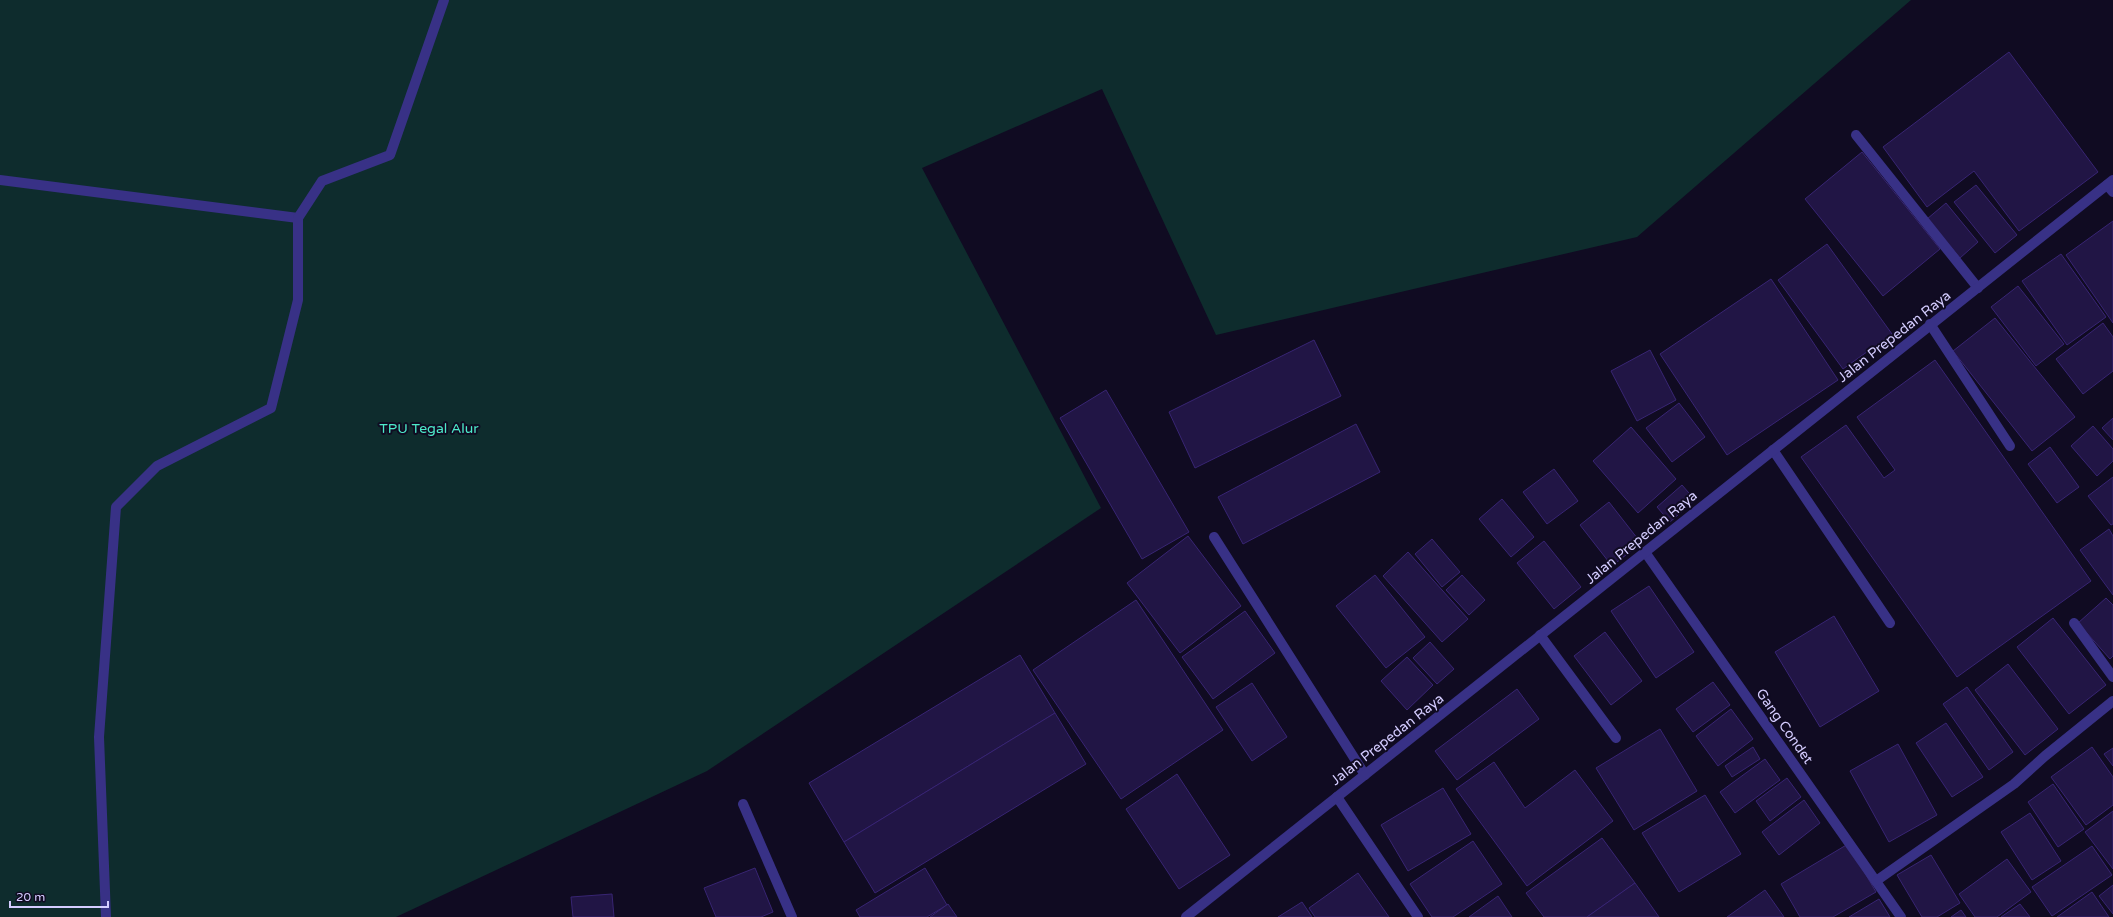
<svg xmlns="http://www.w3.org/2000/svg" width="2113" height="917" viewBox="0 0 2113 917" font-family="'Varela Round',sans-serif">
	<rect width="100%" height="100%" fill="#100b22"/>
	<polygon fill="#0e2c2d" points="0,0 1911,0 1637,237 1216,335 1102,89 922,168 1101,508 707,771 396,917 0,917"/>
	<g fill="#211545" stroke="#382573">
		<polygon points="2009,52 2098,172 2019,231 1974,171 1927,207 1883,147"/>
		<polygon points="1862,152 1940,249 1883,296 1805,199"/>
		<polygon points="1976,185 2017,235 1995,253 1954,202"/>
		<polygon points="1946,203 1978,242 1960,258 1927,219"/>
		<polygon points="2113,221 2113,323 2066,255"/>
		<polygon points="1827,244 1892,334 1843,369 1778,280"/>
		<polygon points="2061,254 2106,317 2067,345 2022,281"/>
		<polygon points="1771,279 1838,380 1727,455 1660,354"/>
		<polygon points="2018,286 2064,344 2036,366 1991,307"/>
		<polygon points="1995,318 2075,417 2032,451 1953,351"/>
		<polygon points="2103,323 2113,337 2113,371 2083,394 2056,359"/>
		<polygon points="1314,340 1341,396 1195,468 1169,412"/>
		<polygon points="1650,350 1676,400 1637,421 1611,371"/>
		<polygon points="1935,360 2091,581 1957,677 1801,457 1846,425 1884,478 1895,470 1857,417"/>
		<polygon points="1106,390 1189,532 1142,559 1060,418"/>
		<polygon points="1679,403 1705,437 1672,462 1646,428"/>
		<polygon points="2113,418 2113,440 2102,428"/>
		<polygon points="1356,424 1380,472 1243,544 1218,497"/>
		<polygon points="2093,426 2113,449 2113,461 2097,476 2071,446"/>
		<polygon points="1631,427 1676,479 1638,513 1593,461"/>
		<polygon points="2050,447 2079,487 2057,503 2028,464"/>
		<polygon points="1554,469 1578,501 1547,524 1523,492"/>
		<polygon points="2113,477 2113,524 2111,525 2088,496"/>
		<polygon points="1682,485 1695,500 1670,522 1657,507"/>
		<polygon points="1502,499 1534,537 1511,557 1479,519"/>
		<polygon points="1609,502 1641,543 1612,566 1580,525"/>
		<polygon points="2109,529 2113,536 2113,595 2080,550"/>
		<polygon points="1188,536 1241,606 1180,653 1127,583"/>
		<polygon points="1432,539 1460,572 1442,587 1415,554"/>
		<polygon points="1544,541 1581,587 1554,609 1517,563"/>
		<polygon points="1408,552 1468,619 1442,642 1383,576"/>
		<polygon points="1375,575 1425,637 1386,668 1336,606"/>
		<polygon points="1462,575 1485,600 1469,615 1446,590"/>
		<polygon points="1649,586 1694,652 1656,678 1611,611"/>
		<polygon points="2106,598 2113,605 2113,656 2110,659 2078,623"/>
		<polygon points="1136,600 1223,730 1121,799 1033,670"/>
		<polygon points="1245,611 1275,653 1213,699 1182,657"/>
		<polygon points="1834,616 1879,691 1820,727 1775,652"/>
		<polygon points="2053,618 2106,685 2069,714 2017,647"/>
		<polygon points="1605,632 1642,681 1611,705 1574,656"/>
		<polygon points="1430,642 1454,669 1437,684 1413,658"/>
		<polygon points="1020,655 1055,713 844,842 809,783"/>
		<polygon points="1407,657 1433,685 1407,710 1381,681"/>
		<polygon points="2008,664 2058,729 2025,755 1975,690"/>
		<polygon points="1713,682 1730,705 1693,732 1676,709"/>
		<polygon points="1252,683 1287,737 1252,761 1216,707"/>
		<polygon points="1967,687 2013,752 1989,770 1943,704"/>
		<polygon points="1517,689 1539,719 1457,780 1435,751"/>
		<polygon points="1731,709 1753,739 1718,766 1696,736"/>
		<polygon points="1055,713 1086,764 875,893 844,842"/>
		<polygon points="1946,723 1983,777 1952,797 1916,743"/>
		<polygon points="1660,729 1697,791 1634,830 1596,768"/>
		<polygon points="1898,744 1937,815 1889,842 1850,771"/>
		<polygon points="1753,747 1760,759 1732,777 1725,766"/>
		<polygon points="2092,747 2113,777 2113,805 2086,825 2051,777"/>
		<polygon points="2113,748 2113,766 2104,754"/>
		<polygon points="1765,759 1780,780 1735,813 1720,792"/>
		<polygon points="1494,762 1525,808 1575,770 1613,821 1527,886 1456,789"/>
		<polygon points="1177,774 1230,855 1179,889 1126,809"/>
		<polygon points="1787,778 1801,797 1770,821 1756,801"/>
		<polygon points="2053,784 2084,829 2058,847 2028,802"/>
		<polygon points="1443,788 1471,834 1408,871 1381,825"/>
		<polygon points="1705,795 1741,854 1679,892 1642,833"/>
		<polygon points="1804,800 1820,823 1779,855 1762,832"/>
		<polygon points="2113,811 2113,869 2085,832"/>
		<polygon points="2030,813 2061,861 2032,880 2001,832"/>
		<polygon points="1602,838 1635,883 1587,917 1544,917 1526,893"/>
		<polygon points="1473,841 1502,884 1453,917 1432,917 1410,884"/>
		<polygon points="1848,844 1876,892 1833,917 1800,917 1781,884"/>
		<polygon points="2092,846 2112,875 2052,916 2032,887"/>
		<polygon points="1931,855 1960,903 1937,917 1922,917 1897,875"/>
		<polygon points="2007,859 2031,892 1997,917 1975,917 1959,894"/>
		<polygon points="755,868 773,912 761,917 716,917 704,888"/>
		<polygon points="925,868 947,905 927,917 860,917 856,910"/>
		<polygon points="1358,873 1389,917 1315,917 1309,908"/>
		<polygon points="1635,883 1659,917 1587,917"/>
		<polygon points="2113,885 2113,914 2099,896"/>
		<polygon points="1765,890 1784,917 1727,917"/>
		<polygon points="2092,892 2109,917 2057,917"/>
		<polygon points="612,894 614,917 573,917 571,897"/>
		<polygon points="1498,896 1512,917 1469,917"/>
		<polygon points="1879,899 1890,917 1849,917"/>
		<polygon points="1302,902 1312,917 1278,917"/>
		<polygon points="948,904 957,917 930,917"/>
		<polygon points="2020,904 2030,917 2001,917"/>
		<polygon points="1961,910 1966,917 1951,917"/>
	</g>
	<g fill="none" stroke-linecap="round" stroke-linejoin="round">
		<g stroke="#383186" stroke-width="10">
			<polyline points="0,180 298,218"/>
			<polyline points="1337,797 1418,917"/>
			<polyline points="106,917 99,737 116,507 157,466 271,408 298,300 298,218 322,181 390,155 444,0"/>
		</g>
		<g stroke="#383186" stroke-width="10">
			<polyline points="1856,135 1978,288"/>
			<polyline points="2107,185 2113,192"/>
			<polyline points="1930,324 2010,446"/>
			<polyline points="1773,450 1890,623"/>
			<polyline points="1214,537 1365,775"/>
			<polyline points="1645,552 1901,917"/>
			<polyline points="2074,623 2113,677"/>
			<polyline points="1540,635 1616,738"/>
			<polyline points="743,804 792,917"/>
			<polyline points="1876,881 2014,784 2045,756 2113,701"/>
		</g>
		<polyline stroke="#383186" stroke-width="10" points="1186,917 2113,180"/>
	</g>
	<g text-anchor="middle" stroke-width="4" stroke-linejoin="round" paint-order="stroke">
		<g font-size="14" fill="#d4ccff" stroke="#100b22">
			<text transform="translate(1894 336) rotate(-38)" y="5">Jalan Prepedan Raya</text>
			<text transform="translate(1641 537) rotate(-39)" y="5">Jalan Prepedan Raya</text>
			<text transform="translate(1785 726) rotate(55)" y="5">Gang Condet</text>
			<text transform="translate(1387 739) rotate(-38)" y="5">Jalan Prepedan Raya</text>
		</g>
		<g font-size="14" fill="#4deaca" stroke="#100b22">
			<text x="429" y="433">TPU Tegal Alur</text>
		</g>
	</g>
	<path d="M10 901v6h98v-6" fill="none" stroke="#d4ccff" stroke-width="2"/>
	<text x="16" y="901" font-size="12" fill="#d4ccff" stroke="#100b22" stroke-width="3" paint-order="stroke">20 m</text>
</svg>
